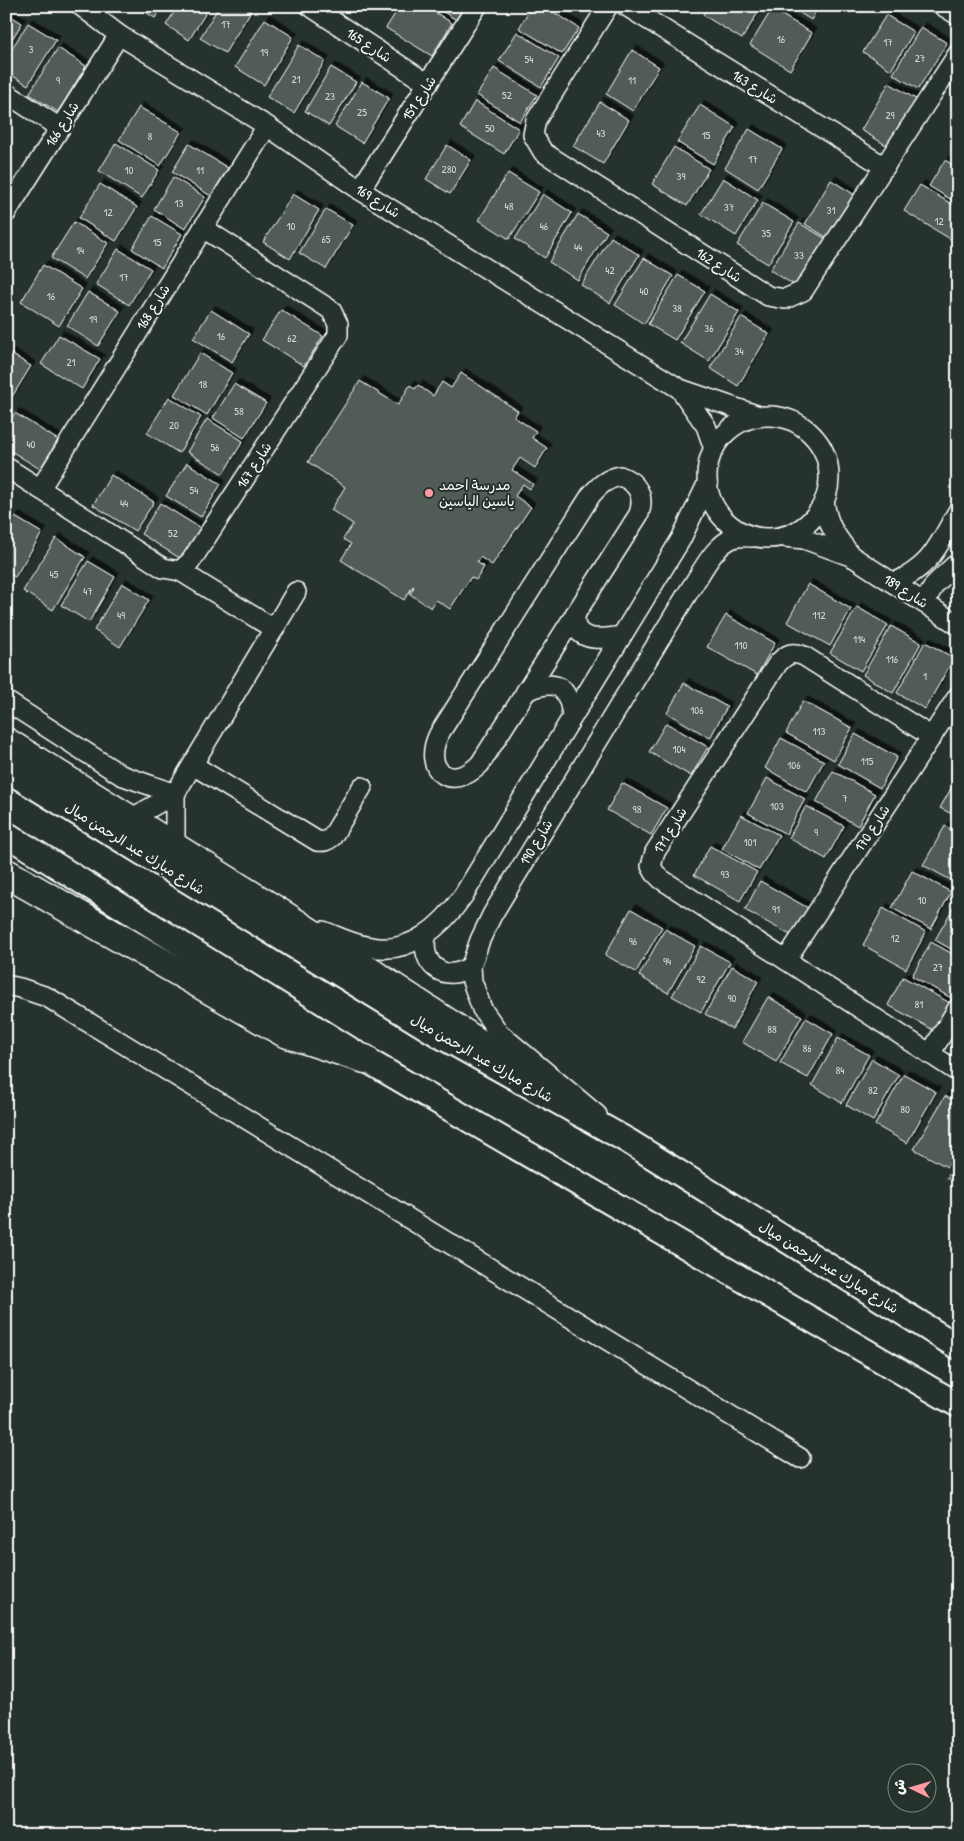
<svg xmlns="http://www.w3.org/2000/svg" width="964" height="1841" viewBox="0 0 964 1841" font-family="'Patrick Hand','Playpen Sans Arabic',sans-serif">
	<defs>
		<filter id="shadow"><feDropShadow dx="4.5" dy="-4.5" stdDeviation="0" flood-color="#0009"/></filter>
	</defs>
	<rect width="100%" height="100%" fill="#26332d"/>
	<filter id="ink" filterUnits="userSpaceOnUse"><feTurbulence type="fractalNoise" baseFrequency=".02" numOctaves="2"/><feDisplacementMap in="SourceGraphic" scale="10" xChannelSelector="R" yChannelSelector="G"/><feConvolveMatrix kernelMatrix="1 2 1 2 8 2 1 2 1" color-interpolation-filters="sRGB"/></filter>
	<g filter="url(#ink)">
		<g fill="#515c57" stroke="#fff" filter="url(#shadow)">
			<polygon points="136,6 163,6 155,18"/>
			<polygon points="178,6 210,6 189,40 166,25"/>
			<polygon points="219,6 243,6 251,11 225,53 200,38"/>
			<polygon points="400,6 425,6 452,23 432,56 386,28"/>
			<polygon points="434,6 467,6 458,21"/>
			<polygon points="532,6 544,6 579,28 562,54 519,28"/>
			<polygon points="708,6 762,6 742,39 703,15"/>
			<polygon points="789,6 819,6 811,20"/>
			<polygon points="772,9 812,33 790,70 750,45"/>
			<polygon points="6,13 22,23 6,49"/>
			<polygon points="886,15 914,32 891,70 863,52"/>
			<polygon points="265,19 293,37 264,85 235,67"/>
			<polygon points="28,23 56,40 28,85 6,72 6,58"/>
			<polygon points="921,27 947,43 918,89 893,74"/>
			<polygon points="517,32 559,58 541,87 499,61"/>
			<polygon points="299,45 325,61 294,113 267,97"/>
			<polygon points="58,48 86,66 58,112 29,94"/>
			<polygon points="632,50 659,67 633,111 606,94"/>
			<polygon points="331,67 356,82 329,126 305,111"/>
			<polygon points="494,68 537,95 520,122 477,95"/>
			<polygon points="362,82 389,98 362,143 335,126"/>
			<polygon points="889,83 919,101 891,148 861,130"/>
			<polygon points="475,101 519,129 504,154 460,127"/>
			<polygon points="600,102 629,120 603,164 573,146"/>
			<polygon points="700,105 735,127 713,164 677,142"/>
			<polygon points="139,107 181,132 160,166 119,140"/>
			<polygon points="749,129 782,149 758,189 725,168"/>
			<polygon points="116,143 159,170 142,198 99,171"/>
			<polygon points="189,144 228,168 211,196 172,172"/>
			<polygon points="447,145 471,160 450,194 426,179"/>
			<polygon points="674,147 709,169 687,206 652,184"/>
			<polygon points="945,160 958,168 958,204 929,186"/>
			<polygon points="508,173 539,192 509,239 479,220"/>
			<polygon points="173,177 205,197 185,229 154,209"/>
			<polygon points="723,178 758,200 736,236 701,214"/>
			<polygon points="831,180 858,197 831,240 805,224"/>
			<polygon points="100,184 137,207 116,241 79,218"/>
			<polygon points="920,185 958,208 958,230 952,240 904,211"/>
			<polygon points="293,194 319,210 290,259 263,242"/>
			<polygon points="543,194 572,213 545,258 515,239"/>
			<polygon points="763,203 794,222 768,264 737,245"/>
			<polygon points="326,209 353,225 326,269 299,253"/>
			<polygon points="578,214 607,232 578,280 549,262"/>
			<polygon points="152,216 182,234 162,268 132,249"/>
			<polygon points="74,222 108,243 85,279 51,258"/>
			<polygon points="799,223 828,240 799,288 770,270"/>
			<polygon points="611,237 639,255 610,303 581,285"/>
			<polygon points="118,249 151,269 129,305 96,284"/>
			<polygon points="644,258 673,276 644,324 615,305"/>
			<polygon points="43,265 82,289 59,326 21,302"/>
			<polygon points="678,275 705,291 675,340 648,324"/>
			<polygon points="88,292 120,311 98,346 67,326"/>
			<polygon points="710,294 739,312 709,361 680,343"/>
			<polygon points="211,310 249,334 232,362 193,338"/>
			<polygon points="281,310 323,336 304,366 262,340"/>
			<polygon points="741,317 769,334 738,386 710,368"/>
			<polygon points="59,335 100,359 82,389 41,364"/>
			<polygon points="6,351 31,366 10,400 6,397"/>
			<polygon points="200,353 232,373 207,415 174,395"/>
			<polygon points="461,373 518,411 514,417 536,431 532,438 547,448 535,468 520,458 512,470 533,484 530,489 523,484 515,496 531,507 492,565 480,557 477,562 484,567 476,580 471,577 450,609 436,600 431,608 410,594 414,587 413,586 404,600 341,560 351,544 343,539 353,524 331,510 345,487 308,462 360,381 398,405 410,385 415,389 418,385 433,396 442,382 451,388"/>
			<polygon points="234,384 266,403 244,438 213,418"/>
			<polygon points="169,397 201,417 179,453 147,433"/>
			<polygon points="15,413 58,440 40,469 6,448 6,427"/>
			<polygon points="207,419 243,441 223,474 187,452"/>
			<polygon points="187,463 221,484 201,517 166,496"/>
			<polygon points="111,475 154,502 135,531 93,505"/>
			<polygon points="160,503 205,531 186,562 141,534"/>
			<polygon points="15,517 42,533 15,577 6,572 6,532"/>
			<polygon points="56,538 85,557 53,610 23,591"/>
			<polygon points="88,561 115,577 89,622 61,605"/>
			<polygon points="122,583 149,600 120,647 94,630"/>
			<polygon points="808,584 851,609 830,646 787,622"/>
			<polygon points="857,607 888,625 861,671 830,653"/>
			<polygon points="726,615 775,643 757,675 707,647"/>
			<polygon points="891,626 921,643 893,693 863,675"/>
			<polygon points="925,642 954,658 925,709 897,693"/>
			<polygon points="684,683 727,707 710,738 667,713"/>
			<polygon points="803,701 852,728 834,760 786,733"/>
			<polygon points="666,723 708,747 691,776 649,752"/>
			<polygon points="855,734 897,757 880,788 838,764"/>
			<polygon points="781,738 824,761 807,792 765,768"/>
			<polygon points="833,771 875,794 858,826 816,802"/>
			<polygon points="958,776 958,817 940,808"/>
			<polygon points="767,778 805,799 786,834 748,813"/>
			<polygon points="622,783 667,808 651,835 607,810"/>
			<polygon points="806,806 844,826 826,859 789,838"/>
			<polygon points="741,815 779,835 759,870 722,849"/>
			<polygon points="945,826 958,833 958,884 923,865"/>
			<polygon points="710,846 757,872 740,901 694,875"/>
			<polygon points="912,871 951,892 931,929 892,908"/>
			<polygon points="760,881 808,908 792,936 745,910"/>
			<polygon points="957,901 958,901 958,953 935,940"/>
			<polygon points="883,908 926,932 906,969 863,945"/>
			<polygon points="631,909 662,927 636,972 605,955"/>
			<polygon points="665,929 695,946 668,993 639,976"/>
			<polygon points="931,942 958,957 958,990 953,999 912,976"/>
			<polygon points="701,946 730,962 701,1012 672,996"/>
			<polygon points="732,966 758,981 732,1029 705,1014"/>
			<polygon points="903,977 950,1003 935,1031 888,1005"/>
			<polygon points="768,997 802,1016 776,1062 742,1042"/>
			<polygon points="806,1018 833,1034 808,1078 780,1063"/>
			<polygon points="838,1038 869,1055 842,1103 812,1085"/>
			<polygon points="872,1059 899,1075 873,1121 846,1105"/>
			<polygon points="904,1074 936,1092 907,1143 875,1125"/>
			<polygon points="945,1096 958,1103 958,1148 947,1167 914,1149"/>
			<polygon points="958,1159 958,1184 947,1178"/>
		</g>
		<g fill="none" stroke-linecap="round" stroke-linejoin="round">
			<defs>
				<g id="minor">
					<polyline points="81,6 119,35 267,126 360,190 680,389 759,416"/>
					<polyline points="310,6 428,84"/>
					<polyline points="608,6 536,120 533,135 543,152 768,296 785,299 803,291 958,54"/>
					<polyline points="626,6 885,167"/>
					<polyline points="943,6 958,15"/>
					<polyline points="6,93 60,128"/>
					<polyline points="360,190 477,6"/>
					<polyline points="6,213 119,35"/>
					<polyline points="680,389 706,426 714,449"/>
					<circle cx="768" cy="477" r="61"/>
					<polyline points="6,467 163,568 180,571 274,629"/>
					<path d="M620 476C637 482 645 496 639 514L480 764C451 793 421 770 439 734L591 495C600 485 606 479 620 476Z"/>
					<polyline points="40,489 267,126"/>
					<path d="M824 501C828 528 836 536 852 557"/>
					<polyline points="784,537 804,539 853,557 958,625"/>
					<polyline points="180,571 191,561 338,335 338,324 331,310 203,228"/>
					<path d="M893 583C932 567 938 545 958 511"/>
					<polyline points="924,603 935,584 955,565"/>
					<path d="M575 614C575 618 575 623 576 627 584 643 607 638 621 636"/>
					<path d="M526 691C555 679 568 684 572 716"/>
					<polyline points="6,701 121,775 175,794"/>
					<path d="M932 737 804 656C792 651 787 654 778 663L655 852 651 866 655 873 661 879 958 1072"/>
					<path d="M193 765 317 841C324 842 327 841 332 837L362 787"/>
					<polyline points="130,819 175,794"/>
					<polyline points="175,847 175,794 296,592"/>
					<path d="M323 931C339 937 354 945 371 947 410 955 442 926 463 896L681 539 707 484"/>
					<path d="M427 934C418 964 445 985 471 966"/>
					<polyline points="786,960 958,696"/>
					<polyline points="6,985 20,988 47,997 800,1458"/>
					<polyline points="930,1054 958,1008"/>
					<path d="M597 1115 499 1033 482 1009 472 981 471 966 480 940 492 915 689 591C701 574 713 546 733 538 739 536 747 537 753 537"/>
				</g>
				<g id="major">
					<polyline points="6,769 441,1036 628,1141 958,1347"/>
					<polyline points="6,834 365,1059 958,1405"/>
				</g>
				<g id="highway">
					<polyline points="6,742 288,918 497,1055 522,1080"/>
					<polyline points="6,873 285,1033 365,1059"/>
				</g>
			</defs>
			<use href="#minor" stroke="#fff" stroke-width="22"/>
			<use href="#major" stroke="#fff" stroke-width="28"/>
			<use href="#highway" stroke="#fff" stroke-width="31"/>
			<use href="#minor" stroke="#26332d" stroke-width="19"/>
			<use href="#major" stroke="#26332d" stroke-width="24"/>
			<use href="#highway" stroke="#26332d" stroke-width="28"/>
		</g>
	</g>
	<circle fill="#ff9aa2" stroke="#26332d" stroke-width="2" cx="429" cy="493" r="5"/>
	<g text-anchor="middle" stroke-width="4" stroke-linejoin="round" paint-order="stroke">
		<g font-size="11" fill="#d4d6d5">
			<text x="226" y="28">17</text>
			<text x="781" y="43">16</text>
			<text x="888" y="46">17</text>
			<text x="31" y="53">3</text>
			<text x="264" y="56">19</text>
			<text x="920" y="62">27</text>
			<text x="529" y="63">54</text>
			<text x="296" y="83">21</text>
			<text x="58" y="84">9</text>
			<text x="632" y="84">11</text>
			<text x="507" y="99">52</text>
			<text x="330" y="100">23</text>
			<text x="362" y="116">25</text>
			<text x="890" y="119">29</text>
			<text x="490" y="132">50</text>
			<text x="601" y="137">43</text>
			<text x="706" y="139">15</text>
			<text x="150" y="140">8</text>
			<text x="753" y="163">17</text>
			<text x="449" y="173">280</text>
			<text x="129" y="174">10</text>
			<text x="200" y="174">11</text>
			<text x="681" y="180">39</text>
			<text x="179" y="207">13</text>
			<text x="509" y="210">48</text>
			<text x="729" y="211">37</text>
			<text x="831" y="214">31</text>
			<text x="108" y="216">12</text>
			<text x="939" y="225">12</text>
			<text x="291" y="230">10</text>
			<text x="544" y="230">46</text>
			<text x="766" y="237">35</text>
			<text x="326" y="243">65</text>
			<text x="157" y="246">15</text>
			<text x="578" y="251">44</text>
			<text x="80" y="254">14</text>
			<text x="799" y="259">33</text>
			<text x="610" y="274">42</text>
			<text x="124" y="281">17</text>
			<text x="644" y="295">40</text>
			<text x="51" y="300">16</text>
			<text x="677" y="312">38</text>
			<text x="93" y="323">19</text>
			<text x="709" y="332">36</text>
			<text x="221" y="340">16</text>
			<text x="292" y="342">62</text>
			<text x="739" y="355">34</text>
			<text x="71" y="366">21</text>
			<text x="203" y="388">18</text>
			<text x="239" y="415">58</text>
			<text x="174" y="429">20</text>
			<text x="31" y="448">40</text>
			<text x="215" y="451">56</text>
			<text x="194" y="494">54</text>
			<text x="124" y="507">44</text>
			<text x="173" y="537">52</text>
			<text x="54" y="578">45</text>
			<text x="88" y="595">47</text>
			<text x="121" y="619">49</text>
			<text x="819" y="619">112</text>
			<text x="859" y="643">114</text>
			<text x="741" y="649">110</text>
			<text x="892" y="663">116</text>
			<text x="925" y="680">1</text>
			<text x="697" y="714">106</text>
			<text x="819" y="735">113</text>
			<text x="679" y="753">104</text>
			<text x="867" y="765">115</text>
			<text x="794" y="769">106</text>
			<text x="845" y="802">7</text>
			<text x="777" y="810">103</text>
			<text x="637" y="813">98</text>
			<text x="816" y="836">9</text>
			<text x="750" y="846">101</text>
			<text x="725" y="878">93</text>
			<text x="922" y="904">10</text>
			<text x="776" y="913">91</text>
			<text x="895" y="942">12</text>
			<text x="633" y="945">96</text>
			<text x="667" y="965">94</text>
			<text x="938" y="971">27</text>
			<text x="701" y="983">92</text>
			<text x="732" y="1002">90</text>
			<text x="919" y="1008">81</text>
			<text x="772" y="1033">88</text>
			<text x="807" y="1052">86</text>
			<text x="840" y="1074">84</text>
			<text x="873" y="1094">82</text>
			<text x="905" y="1113">80</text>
		</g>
		<g font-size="14" fill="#fff" stroke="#26332d">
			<text transform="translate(369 45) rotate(33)" y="5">شارع 165</text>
			<text transform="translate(755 87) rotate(32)" y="5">شارع 163</text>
			<text transform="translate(419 98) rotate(-57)" y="5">شارع 151</text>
			<text transform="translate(62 124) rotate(-58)" y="5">شارع 166</text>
			<text transform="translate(378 201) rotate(32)" y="5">شارع 169</text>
			<text transform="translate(719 265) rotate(33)" y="5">شارع 162</text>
			<text transform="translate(153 307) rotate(-58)" y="5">شارع 168</text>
			<text transform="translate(254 465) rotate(-57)" y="5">شارع 167</text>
			<text transform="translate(906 591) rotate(33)" y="5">شارع 189</text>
			<text transform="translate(872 828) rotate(-57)" y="5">شارع 170</text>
			<text transform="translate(670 830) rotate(-59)" y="5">شارع 171</text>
			<text transform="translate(536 842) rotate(-59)" y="5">شارع 190</text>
			<text transform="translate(135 848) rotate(32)" y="5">شارع مبارك عبد الرحمن ميال</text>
			<text transform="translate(482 1058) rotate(30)" y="5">شارع مبارك عبد الرحمن ميال</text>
			<text transform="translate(829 1267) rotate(32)" y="5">شارع مبارك عبد الرحمن ميال</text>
		</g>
		<g font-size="14" fill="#fff" stroke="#26332d" text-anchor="start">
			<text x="439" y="490">مدرسة احمد<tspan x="439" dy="16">ياسين الياسين</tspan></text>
		</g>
	</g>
	<rect width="964" height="1841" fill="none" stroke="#26332d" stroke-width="25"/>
	<rect x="12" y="12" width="939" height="1816" fill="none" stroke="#fff" stroke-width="2" filter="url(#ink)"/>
	<g transform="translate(912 1788) rotate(275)"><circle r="24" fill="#26332d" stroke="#7d8581"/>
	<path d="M0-4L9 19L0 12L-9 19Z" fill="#ff9aa2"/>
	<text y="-8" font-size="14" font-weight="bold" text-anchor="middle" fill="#ffffff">ش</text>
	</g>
</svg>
